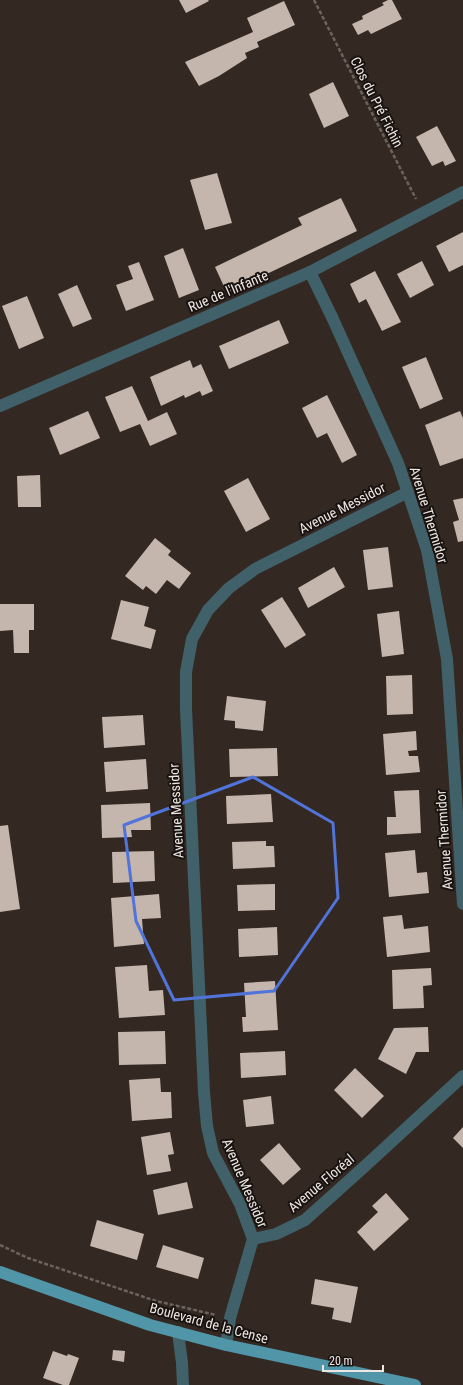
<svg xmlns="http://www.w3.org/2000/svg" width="463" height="1385" viewBox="0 0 463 1385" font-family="'Roboto Condensed',sans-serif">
	<rect width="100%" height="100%" fill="#342922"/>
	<g fill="#c4b5ad">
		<polygon points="179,0 208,0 209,1 186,13"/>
		<polygon points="388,0 392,0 402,19 371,34 368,30 358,35 352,24 363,19 362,16 384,5 382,3"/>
		<polygon points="284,1 295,25 257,42 259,47 245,53 247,58 219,76 199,86 185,62 253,32 247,18"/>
		<polygon points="333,82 349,116 324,128 309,94"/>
		<polygon points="437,126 456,161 445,166 443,161 432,166 416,137"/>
		<polygon points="217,173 232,223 205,230 190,180"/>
		<polygon points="341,198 357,231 227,293 215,267 302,225 298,218"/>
		<polygon points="463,232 463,265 449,272 436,246"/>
		<polygon points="183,248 199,290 179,298 164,256"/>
		<polygon points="422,261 434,285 410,298 397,274"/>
		<polygon points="139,262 154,300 126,311 116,285 133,279 128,266"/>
		<polygon points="375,271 401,322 382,331 366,299 359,303 350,284"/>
		<polygon points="77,285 92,319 73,327 58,294"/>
		<polygon points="27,296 44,338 19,349 2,306"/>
		<polygon points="279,320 289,343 229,369 219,346"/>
		<polygon points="426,357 443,399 420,409 402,367"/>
		<polygon points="190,360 193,368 201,364 213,391 202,396 200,391 185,398 184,395 161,406 150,377"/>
		<polygon points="132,386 148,421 167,412 177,434 150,446 140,424 120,432 105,397"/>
		<polygon points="327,395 357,455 342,463 327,433 317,438 302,408"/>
		<polygon points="88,411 100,438 60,455 49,428"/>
		<polygon points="460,411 463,418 463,458 440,466 425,425"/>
		<polygon points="40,475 41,507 18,507 17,476"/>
		<polygon points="248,478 270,519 246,532 224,491"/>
		<polygon points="463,498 463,541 458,542 453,522 459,520 453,500"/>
		<polygon points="155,538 171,551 168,555 191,573 179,589 167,580 156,594 146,586 143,590 125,576"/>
		<polygon points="388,547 393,587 368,590 363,550"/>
		<polygon points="334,567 345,587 308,608 298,588"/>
		<polygon points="282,597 306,635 285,648 261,610"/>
		<polygon points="121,600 149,607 144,626 156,630 151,649 111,639"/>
		<polygon points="0,604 34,604 34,630 29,630 29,653 14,653 13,630 0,631"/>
		<polygon points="399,611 404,654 382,657 377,614"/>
		<polygon points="412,675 413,714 387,715 386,676"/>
		<polygon points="227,696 266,701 263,731 235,728 235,721 224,720"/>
		<polygon points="143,715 145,745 104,748 102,717"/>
		<polygon points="416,731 417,750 408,751 409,756 418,756 420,772 386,775 383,734"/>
		<polygon points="277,748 278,776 230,777 229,749"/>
		<polygon points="146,759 148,789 106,792 104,762"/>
		<polygon points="419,790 421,833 387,835 387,817 396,817 394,791"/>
		<polygon points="271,794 273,822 227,824 226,796"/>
		<polygon points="150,803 151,830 131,830 132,837 102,838 101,805"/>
		<polygon points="8,825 20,909 0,912 0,826"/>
		<polygon points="266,841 266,846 274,846 275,867 233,869 232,842"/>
		<polygon points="415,850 417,873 427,872 429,893 389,897 385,853"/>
		<polygon points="154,851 155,881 113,883 112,852"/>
		<polygon points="275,884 275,910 238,911 237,885"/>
		<polygon points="159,894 161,918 142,919 144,944 114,947 111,898"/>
		<polygon points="402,915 404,929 428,926 430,952 387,957 383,917"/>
		<polygon points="277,927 278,955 239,957 238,929"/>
		<polygon points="147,965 149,991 163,990 165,1015 119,1018 115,967"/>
		<polygon points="431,968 432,985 423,986 424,1008 393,1009 392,970"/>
		<polygon points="275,981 278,1030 243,1032 242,1017 246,1017 244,983"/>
		<polygon points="428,1027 429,1052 416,1052 406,1074 378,1059 394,1028"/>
		<polygon points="165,1031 166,1064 119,1065 118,1032"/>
		<polygon points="285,1051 286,1075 241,1078 240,1053"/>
		<polygon points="355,1068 384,1096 362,1118 334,1090"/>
		<polygon points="160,1078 161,1092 171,1092 172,1118 132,1121 129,1080"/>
		<polygon points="271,1096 274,1124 246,1127 243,1100"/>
		<polygon points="463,1127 463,1148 453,1138"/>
		<polygon points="170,1132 174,1154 168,1155 171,1171 147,1175 141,1137"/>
		<polygon points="279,1143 301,1169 283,1185 260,1160"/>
		<polygon points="187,1182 193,1208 158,1215 153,1190"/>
		<polygon points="386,1193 409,1219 374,1251 357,1232 378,1212 372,1206"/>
		<polygon points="97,1220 144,1234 137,1260 90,1246"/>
		<polygon points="163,1245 204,1258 198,1279 156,1267"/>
		<polygon points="315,1279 358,1287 351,1323 332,1319 334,1308 311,1304"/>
		<polygon points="113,1350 125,1351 124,1362 112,1360"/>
		<polygon points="53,1351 67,1356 68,1354 79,1358 69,1385 63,1385 43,1378"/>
	</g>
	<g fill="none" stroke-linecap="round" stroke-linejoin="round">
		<g stroke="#6d635d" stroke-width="2.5" stroke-dasharray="4 2" stroke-linecap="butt">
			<polyline points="314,0 416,199"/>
			<polyline points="0,1245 28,1258 156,1301 216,1315"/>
		</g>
		<g stroke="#41616a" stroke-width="12">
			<polyline points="310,272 332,317 398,463 427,550 447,659 463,904"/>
			<polyline points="0,406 310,272 463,192"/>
			<polyline points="253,1239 240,1204 213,1153 207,1126 204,1092 186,709 186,672 192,639 208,610 229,588 255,569 408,492"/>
			<polyline points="178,1332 182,1363 183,1385"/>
			<polyline points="226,1345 230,1318 253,1239 276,1234 305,1220 364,1167 463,1076"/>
		</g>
		<polyline stroke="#5095a8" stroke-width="12" points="0,1272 150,1325 226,1345 415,1385"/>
	</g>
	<path fill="none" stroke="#5174da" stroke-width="3" stroke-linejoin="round" d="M253 777 333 823 338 898 274 991 174 1000 136 921 124 825Z"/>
	<g text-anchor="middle" stroke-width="4" stroke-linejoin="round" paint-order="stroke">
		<g font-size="14" fill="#eee6e2" stroke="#181310">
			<text transform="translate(377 102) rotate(63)" y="5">Clos du Pré Fichin</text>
			<text transform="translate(228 291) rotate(-23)" y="5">Rue de l'Infante</text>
			<text transform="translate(342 508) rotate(-27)" y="5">Avenue Messidor</text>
			<text transform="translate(429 515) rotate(73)" y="5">Avenue Thermidor</text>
			<text transform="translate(176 811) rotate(-93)" y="5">Avenue Messidor</text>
			<text transform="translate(444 840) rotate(-94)" y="5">Avenue Thermidor</text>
			<text transform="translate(245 1183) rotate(67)" y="5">Avenue Messidor</text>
			<text transform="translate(321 1183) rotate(-40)" y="5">Avenue Floréal</text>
			<text transform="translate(209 1323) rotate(15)" y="5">Boulevard de la Cense</text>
		</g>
	</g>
	<path d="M323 1365v6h60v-6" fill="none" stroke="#eee6e2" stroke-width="2"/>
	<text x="329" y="1365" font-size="12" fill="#eee6e2" stroke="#181310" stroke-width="3" paint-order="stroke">20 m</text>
</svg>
